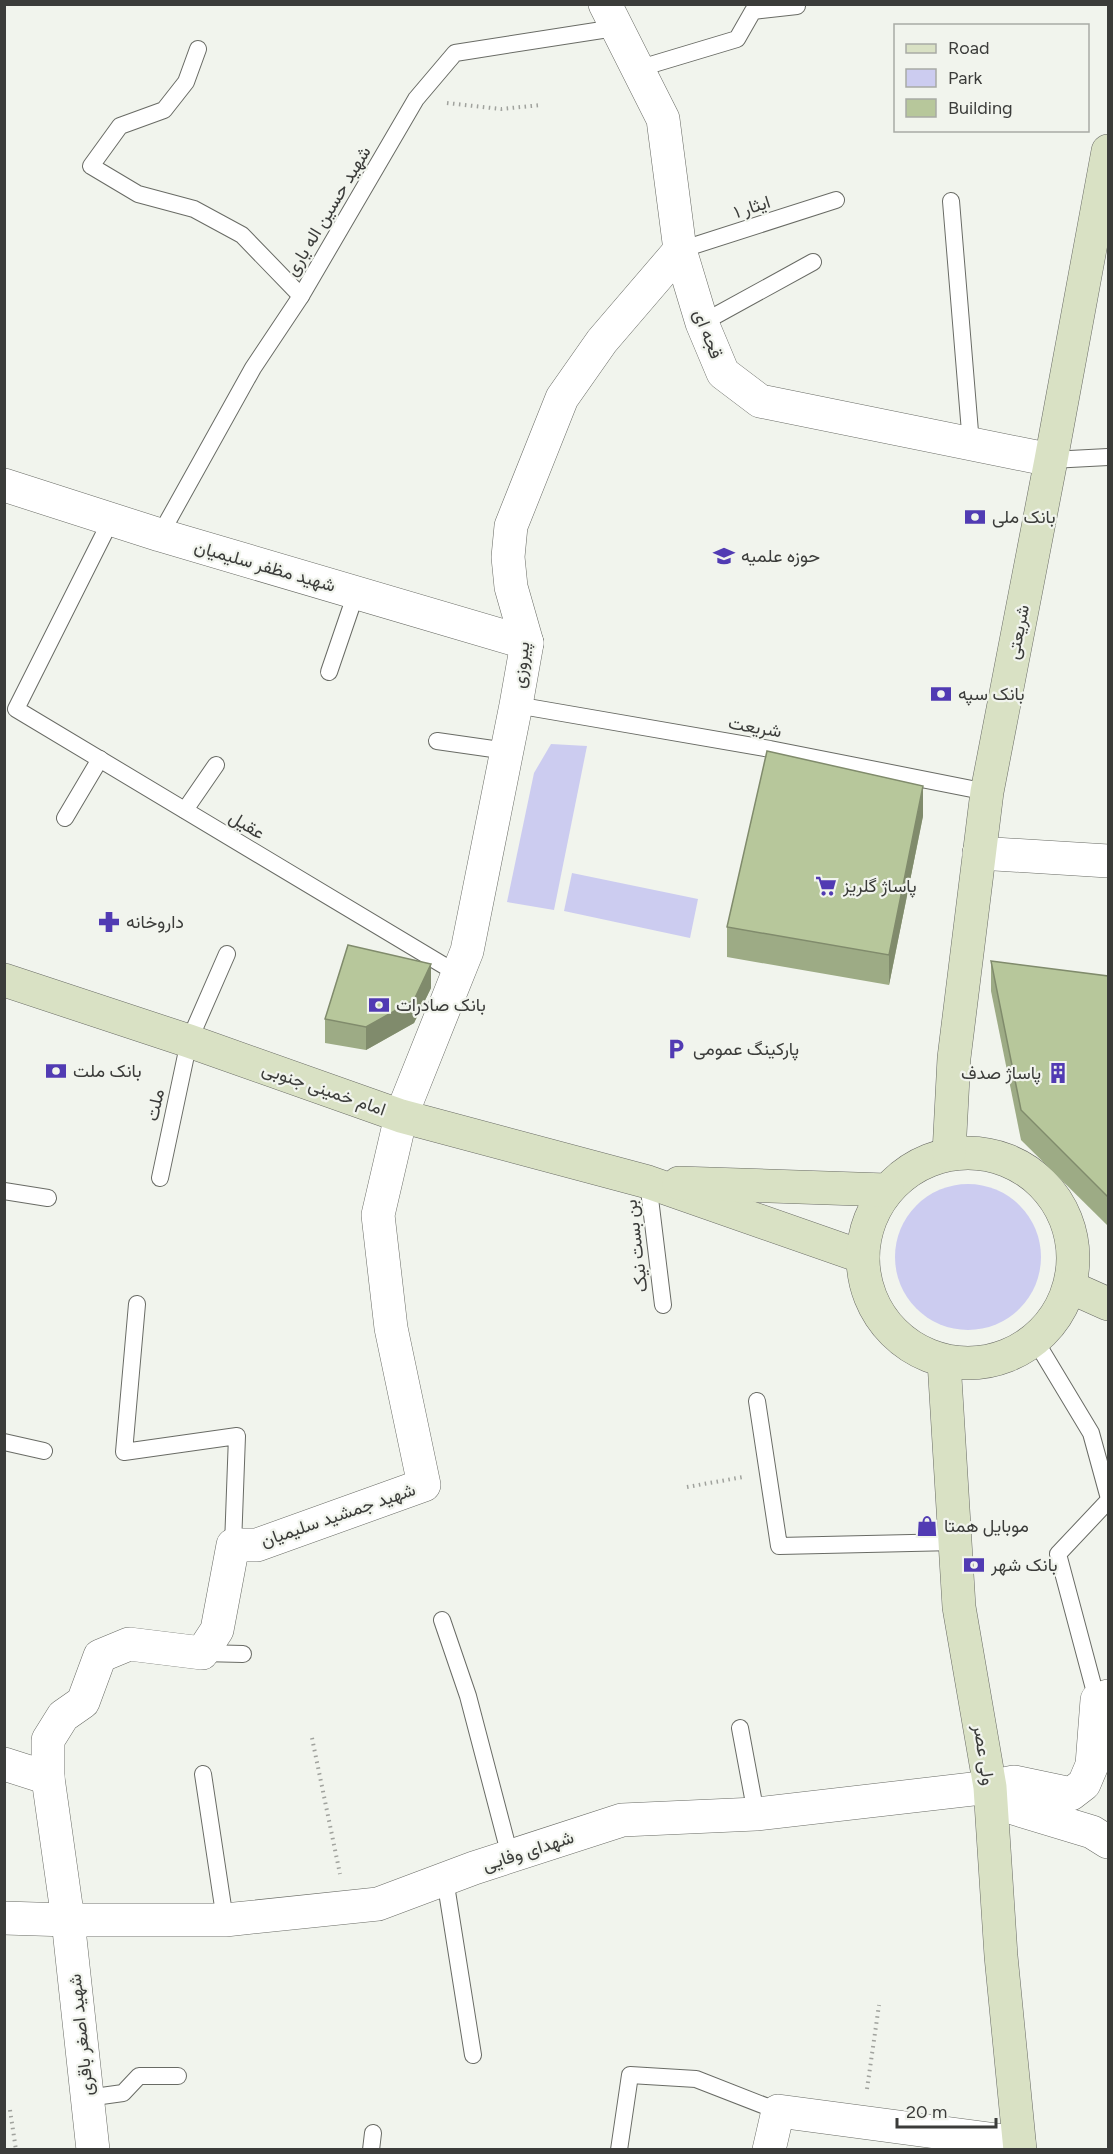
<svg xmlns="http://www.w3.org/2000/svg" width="1113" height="2154" font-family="Figtree,Vazirmatn,sans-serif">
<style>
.green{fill:#ccccf0}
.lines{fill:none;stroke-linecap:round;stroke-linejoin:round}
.lane-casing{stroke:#696b65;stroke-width:18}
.street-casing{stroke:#696b65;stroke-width:34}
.secondary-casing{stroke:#696b65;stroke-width:34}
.path{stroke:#a0a29d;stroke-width:4;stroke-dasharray:1.5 4.5;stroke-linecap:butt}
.lane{stroke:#fff;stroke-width:16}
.street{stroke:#fff;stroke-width:33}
.secondary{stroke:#d9e1c4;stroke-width:33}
.wall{fill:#9dab85}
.shaded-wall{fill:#808b6c}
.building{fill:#b7c79b;stroke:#808b6c;stroke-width:1.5}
.labels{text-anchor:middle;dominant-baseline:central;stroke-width:4.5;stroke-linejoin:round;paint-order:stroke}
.street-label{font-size:18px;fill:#3b3c3a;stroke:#f1f4ed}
.poi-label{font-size:18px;fill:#3b3c3a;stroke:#f1f4ed;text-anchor:start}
</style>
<rect width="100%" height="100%" fill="#f1f4ed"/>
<g class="green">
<polygon points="551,744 587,746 554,910 507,902 534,773"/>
<polygon points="572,873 698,899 690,938 564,911"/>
<circle cx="968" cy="1257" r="73"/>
</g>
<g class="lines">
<defs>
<g id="lane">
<polyline points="198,49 186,82 164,110 120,126 91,166 138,194 194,209 242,235 301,296"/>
<polyline points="637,69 737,39 753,11 797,6"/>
<polyline points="951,201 971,444"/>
<polyline points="680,250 836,200"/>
<polyline points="702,323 813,262"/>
<polyline points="1051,460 1108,457"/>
<polyline points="111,520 16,709 458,974"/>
<polyline points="160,535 253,368 301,296 416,99 455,53 615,28"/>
<polyline points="329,672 356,593"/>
<polyline points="516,705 770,749 987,792"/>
<polyline points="437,741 507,751"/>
<polyline points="185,810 216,765"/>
<polyline points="65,818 100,759"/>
<polyline points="160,1178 189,1041 227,954"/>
<polyline points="648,1182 663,1305"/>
<polyline points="4,1191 48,1198"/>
<polyline points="137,1304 124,1452 237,1436 233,1545"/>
<polyline points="1035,1340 1091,1433 1108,1495"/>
<polyline points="757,1401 779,1546 955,1542"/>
<polyline points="4,1442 44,1451"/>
<polyline points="442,1620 468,1696 510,1856"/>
<polyline points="202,1653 243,1654"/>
<polyline points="1097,1700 1058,1554 1108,1501"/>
<polyline points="740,1728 756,1814"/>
<polyline points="203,1774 225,1920"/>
<polyline points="445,1879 473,2055"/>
<polyline points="87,2098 123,2093 139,2076 178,2076"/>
<polyline points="371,2150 373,2133"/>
<polyline points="619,2150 630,2075 696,2079 778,2111"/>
</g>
<g id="street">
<polyline points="605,4 663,119 680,250 702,323 723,373 760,401 1051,460"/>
<polyline points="4,485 160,535 527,643"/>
<polyline points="979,853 1108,861"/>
<polyline points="4,1764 48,1778"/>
<polyline points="990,1787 1013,1808 1092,1832 1108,1842"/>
<polyline points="4,1918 68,1920 225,1920 378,1904 474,1868 622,1820 756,1814 990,1787 1014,1782 1071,1794 1084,1784 1092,1765 1097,1700 1108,1696"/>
<polyline points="93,2150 68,1920 48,1778 48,1740 63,1716 83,1702 100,1656 129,1644 202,1653 217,1630 233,1545 257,1545 424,1485 391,1328 378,1215 401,1116 467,951 516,705 527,643 511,587 508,557 511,526 562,398 602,341 680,250"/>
<polyline points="769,2150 778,2111 1019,2143"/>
</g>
<g id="secondary">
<polyline points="4,980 189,1041 401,1116 648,1182 863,1257"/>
<circle cx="968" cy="1258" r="105"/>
<polyline points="949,1153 954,1058 987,792 1051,460 1108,151"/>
<polyline points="679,1183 887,1190"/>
<polyline points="1070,1287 1108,1304"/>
<polyline points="944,1361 959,1607 990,1787 1001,1956 1020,2150"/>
</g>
</defs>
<use href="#lane" class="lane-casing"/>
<use href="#street" class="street-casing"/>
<use href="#secondary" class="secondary-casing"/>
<g class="path">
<polyline points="447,103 501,109 541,105"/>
<polyline points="687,1487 743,1477"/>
<polyline points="312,1738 340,1874"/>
<polyline points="867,2089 879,2005"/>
<polyline points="10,2110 16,2150"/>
</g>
<use href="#lane" class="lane"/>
<use href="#street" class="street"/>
<use href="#secondary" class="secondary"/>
</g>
<g class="wall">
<polygon points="923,816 889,985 727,957 727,927"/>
<polygon points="991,961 1108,976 1108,1226 1021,1140 991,991"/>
<polygon points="431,988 414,1023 366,1050 325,1043 325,1019"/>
</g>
<g class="shaded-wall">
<polygon points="923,786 923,816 889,985 889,955"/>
<polygon points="431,964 431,988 414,1023 366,1050 366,1027"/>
</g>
<g class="building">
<polygon points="767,751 923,786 889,955 727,927"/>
<polygon points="348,945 431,964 414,1000 366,1027 325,1019"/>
<polygon points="991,961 1108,976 1108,1197 1021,1110"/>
</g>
<defs>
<symbol id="bank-bare" viewBox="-9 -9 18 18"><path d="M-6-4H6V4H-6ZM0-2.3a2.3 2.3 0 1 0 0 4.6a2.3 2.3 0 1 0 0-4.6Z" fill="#513bb3" stroke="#f1f4ed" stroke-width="2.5" paint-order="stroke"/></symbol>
<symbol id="university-bare" viewBox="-9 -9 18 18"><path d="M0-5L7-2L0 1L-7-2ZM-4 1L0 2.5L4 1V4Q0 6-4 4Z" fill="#513bb3" stroke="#f1f4ed" stroke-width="2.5" paint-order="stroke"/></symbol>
<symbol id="supermarket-bare" viewBox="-9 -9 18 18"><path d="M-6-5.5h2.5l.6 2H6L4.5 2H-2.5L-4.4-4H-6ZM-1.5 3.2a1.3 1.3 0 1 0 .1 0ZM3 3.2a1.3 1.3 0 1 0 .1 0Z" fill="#513bb3" stroke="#f1f4ed" stroke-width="2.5" paint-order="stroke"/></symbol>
<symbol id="pharmacy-bare" viewBox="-9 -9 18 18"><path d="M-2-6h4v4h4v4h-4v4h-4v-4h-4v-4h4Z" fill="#513bb3" stroke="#f1f4ed" stroke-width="2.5" paint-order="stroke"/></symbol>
<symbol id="parking-bare" viewBox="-9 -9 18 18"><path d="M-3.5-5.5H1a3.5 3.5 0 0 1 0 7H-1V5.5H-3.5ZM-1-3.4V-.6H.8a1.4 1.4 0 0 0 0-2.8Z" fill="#513bb3" stroke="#f1f4ed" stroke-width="2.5" paint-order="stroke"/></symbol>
<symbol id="building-bare" viewBox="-9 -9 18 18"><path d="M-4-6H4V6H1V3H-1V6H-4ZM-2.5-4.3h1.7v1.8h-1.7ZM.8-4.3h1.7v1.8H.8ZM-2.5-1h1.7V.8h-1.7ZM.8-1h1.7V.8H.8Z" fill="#513bb3" stroke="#f1f4ed" stroke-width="2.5" paint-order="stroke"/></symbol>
<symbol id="shop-bare" viewBox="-9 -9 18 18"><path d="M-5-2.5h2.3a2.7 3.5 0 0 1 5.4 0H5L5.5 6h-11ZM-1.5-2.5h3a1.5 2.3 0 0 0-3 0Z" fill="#513bb3" stroke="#f1f4ed" stroke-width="2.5" paint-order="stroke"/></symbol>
</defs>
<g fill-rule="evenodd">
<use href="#bank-bare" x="960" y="502" width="30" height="30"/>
<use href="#university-bare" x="709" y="541" width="30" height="30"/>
<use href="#bank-bare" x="926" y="679" width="30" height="30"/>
<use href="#supermarket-bare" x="811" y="871" width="30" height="30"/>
<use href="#pharmacy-bare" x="94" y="907" width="30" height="30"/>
<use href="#bank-bare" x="364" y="990" width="30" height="30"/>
<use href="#parking-bare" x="661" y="1034" width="30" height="30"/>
<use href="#bank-bare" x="41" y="1056" width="30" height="30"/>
<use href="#building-bare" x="1043" y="1058" width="30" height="30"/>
<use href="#shop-bare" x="912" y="1511" width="30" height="30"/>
<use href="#bank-bare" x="959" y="1550" width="30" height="30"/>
</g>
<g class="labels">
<g class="street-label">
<text transform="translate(752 207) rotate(-18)">ایثار ۱</text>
<text transform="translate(328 211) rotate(-59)">شهید حسین اله یاری</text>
<text transform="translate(708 334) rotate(69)">قجه ای</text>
<text transform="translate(265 566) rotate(16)">شهید مظفر سلیمیان</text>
<text transform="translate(1018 632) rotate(-79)">شریعتی</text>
<text transform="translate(521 665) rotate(-84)">پیروزی</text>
<text transform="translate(755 727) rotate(10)">شریعت</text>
<text transform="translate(247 825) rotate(31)">عقیل</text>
<text transform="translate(324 1089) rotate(19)">امام خمینی جنوبی</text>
<text transform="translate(155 1105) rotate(-78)">ملت</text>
<text transform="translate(636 1246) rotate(-97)">بن بست نیک</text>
<text transform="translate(338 1515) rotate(-19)">شهید جمشید سلیمیان</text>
<text transform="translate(984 1755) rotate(81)">ولی عصر</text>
<text transform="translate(528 1851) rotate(-18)">شهدای وفایی</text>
<text transform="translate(81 2035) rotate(-96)">شهید اصغر باقری</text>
</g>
<g class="poi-label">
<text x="992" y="517">بانک ملی</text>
<text x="741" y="556">حوزه علمیه</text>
<text x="958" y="694">بانک سپه</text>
<text x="843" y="886">پاساژ گلریز</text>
<text x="126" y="922">داروخانه</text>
<text x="396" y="1005">بانک صادرات</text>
<text x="693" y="1049">پارکینگ عمومی</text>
<text x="73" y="1071">بانک ملت</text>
<text x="1041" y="1073" text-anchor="end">پاساژ صدف</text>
<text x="944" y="1526">موبایل همتا</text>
<text x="991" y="1565">بانک شهر</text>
</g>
</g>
<rect width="1113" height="2154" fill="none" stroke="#3b3c3a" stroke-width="12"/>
<rect x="894" y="24" width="195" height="108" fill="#f1f4ed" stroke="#a8aaa5" stroke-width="1.5"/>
<rect x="906" y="44" width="30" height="9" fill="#d9e1c4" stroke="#a8aaa5" stroke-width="1.5"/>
<text x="948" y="54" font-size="18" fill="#3b3c3a">Road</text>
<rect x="906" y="69" width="30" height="18" fill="#ccccf0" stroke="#a8aaa5" stroke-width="1.5"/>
<text x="948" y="84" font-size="18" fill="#3b3c3a">Park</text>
<rect x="906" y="99" width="30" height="18" fill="#b7c79b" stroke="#a8aaa5" stroke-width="1.5"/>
<text x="948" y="114" font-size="18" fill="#3b3c3a">Building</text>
<path d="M897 2118v9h99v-9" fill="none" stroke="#3b3c3a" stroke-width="3"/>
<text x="906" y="2118" font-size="18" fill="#3b3c3a" stroke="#f1f4ed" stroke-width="4.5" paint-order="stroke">20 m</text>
</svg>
